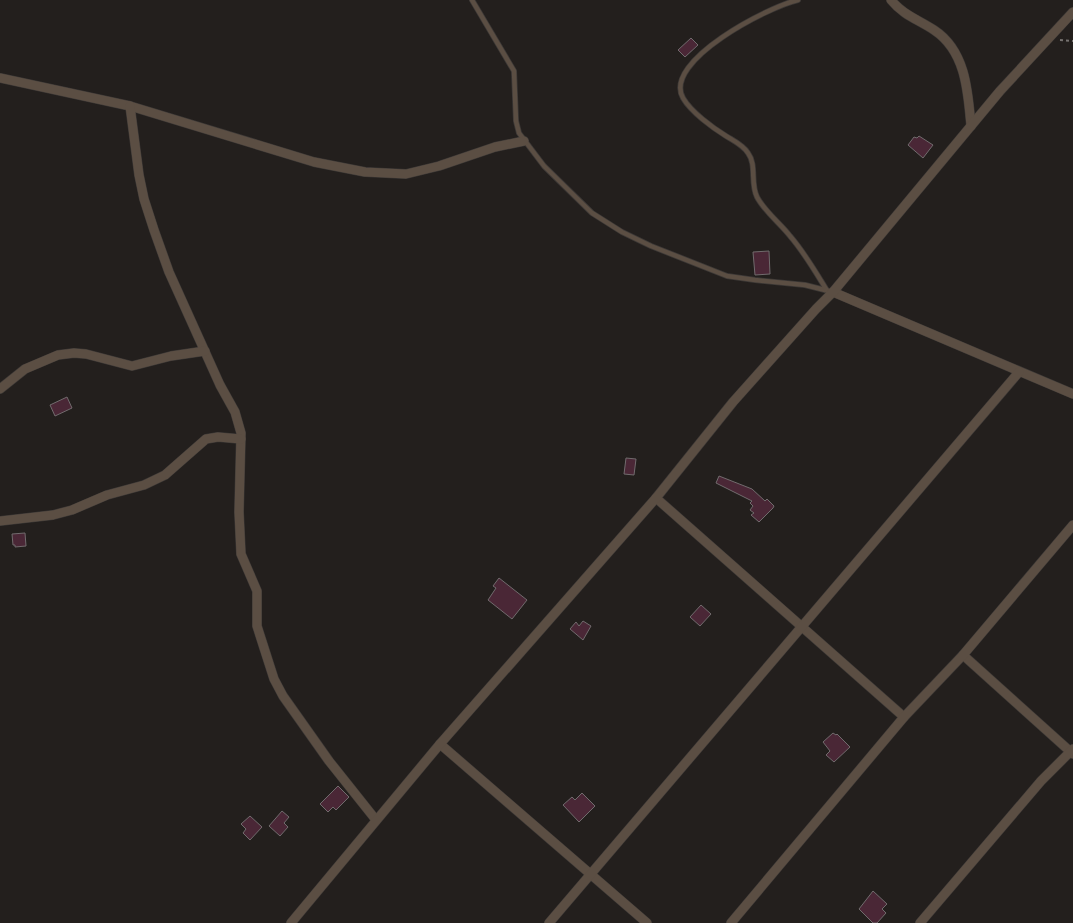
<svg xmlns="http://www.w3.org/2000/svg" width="1073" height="923" font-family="Signika,sans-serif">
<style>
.building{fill:#4a2736;stroke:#716b6d}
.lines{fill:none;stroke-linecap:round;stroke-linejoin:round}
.service-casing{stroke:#3d3937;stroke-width:6}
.minor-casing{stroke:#3d3937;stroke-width:10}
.path{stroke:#767270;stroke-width:2;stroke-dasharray:3 3;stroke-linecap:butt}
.service{stroke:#5b4e43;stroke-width:4.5}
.minor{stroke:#5b4e43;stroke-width:9}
</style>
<rect width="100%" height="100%" fill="#231f1d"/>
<g class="building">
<polygon points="691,38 698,45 685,57 678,50"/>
<polygon points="919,136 933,145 923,158 908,145 914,137 917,138"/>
<polygon points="769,251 770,274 755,275 753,252"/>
<polygon points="67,397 72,408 55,416 50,405"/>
<polygon points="626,458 636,459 634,475 624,474"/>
<polygon points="719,476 752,489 765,501 767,499 774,506 773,508 759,522 751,515 754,513 750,510 753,506 750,503 752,501 716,483"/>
<polygon points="25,533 26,546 15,547 15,545 13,545 12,534"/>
<polygon points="499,578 527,600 512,619 488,600 496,588 493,586"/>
<polygon points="701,605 711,614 700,626 690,617"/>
<polygon points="583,621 591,626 583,640 570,629 576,622 579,626"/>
<polygon points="833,733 836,735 837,734 850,747 834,762 826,755 830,751 823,742"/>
<polygon points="338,786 349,797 336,810 333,807 328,812 320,804"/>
<polygon points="582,793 595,806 579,822 563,805 572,797 575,800"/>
<polygon points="282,811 289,817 284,823 288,827 280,836 269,826"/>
<polygon points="250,816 262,827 250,840 243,833 246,829 241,824"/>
<polygon points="873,891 887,904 882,909 886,913 877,923 873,923 859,909"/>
</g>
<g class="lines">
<defs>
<g id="service">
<polyline points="472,0 514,71 516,121 519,133 544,166 592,213 622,232 651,246 727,276 755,280 805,285 833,292"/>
<path d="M798,0c-28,6 -136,61 -115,98 8,14 30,30 43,38 8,5 17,9 22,17 9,12 2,30 9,44 8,15 23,26 33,39 14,16 25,35 36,53"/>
</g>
<g id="minor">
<path d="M891,0c12,15 28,20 43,30 32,21 34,62 37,96"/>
<polyline points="0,78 130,106 314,162 365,172 406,174 439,166 495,147 524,141"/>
<polyline points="130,106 139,175 144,199 154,230 169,272 220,385 235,412 241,433 239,512 241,554 257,591 257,626 274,679 283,696 329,761 376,820"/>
<polyline points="833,292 1073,394"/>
<polyline points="0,389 25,369 58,355 74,353 86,354 132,366 171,356 205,351"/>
<polyline points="656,498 904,717"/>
<polyline points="0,521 53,515 72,510 107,495 144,485 165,475 206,439 218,437 241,439"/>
<polyline points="963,655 1073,754"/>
<polyline points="440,744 647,923"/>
<polyline points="291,923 440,744 656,498 733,402 816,309 833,292 1000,91 1073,12"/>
<polyline points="549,923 1019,372"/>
<polyline points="731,923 904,717 963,655 1073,525"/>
<polyline points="920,923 1041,781 1073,749"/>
</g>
</defs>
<use href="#service" class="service-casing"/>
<use href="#minor" class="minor-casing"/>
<polyline class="path" points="1060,40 1073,41"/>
<use href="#service" class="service"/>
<use href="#minor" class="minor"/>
</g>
</svg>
